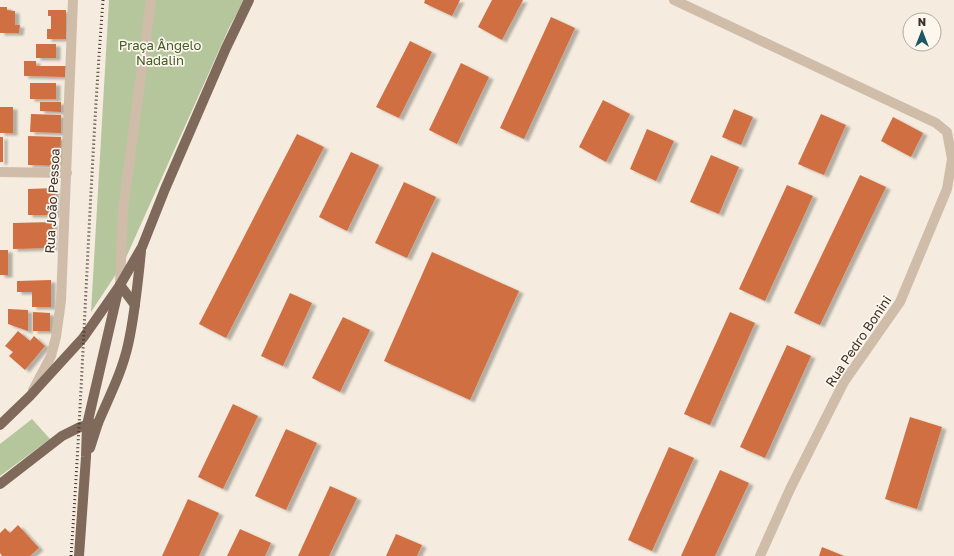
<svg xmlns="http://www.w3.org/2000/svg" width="954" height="556" font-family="'Golos Text',sans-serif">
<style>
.green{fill:#b5c69d}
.building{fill:#d06f43;filter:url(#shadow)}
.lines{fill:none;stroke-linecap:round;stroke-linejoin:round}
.minor{stroke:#cfbdaa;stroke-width:10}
.major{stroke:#7f695a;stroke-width:10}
.rail{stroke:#3c312a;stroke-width:3;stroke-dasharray:1 3;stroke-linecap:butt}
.labels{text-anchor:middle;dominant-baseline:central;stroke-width:3.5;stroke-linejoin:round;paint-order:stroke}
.park-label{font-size:13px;fill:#475c2b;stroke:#fcf6ed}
.street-label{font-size:13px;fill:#3c312a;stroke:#fcf6ed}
</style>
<defs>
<filter id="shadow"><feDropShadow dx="4.5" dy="2.5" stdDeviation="1" flood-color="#0004"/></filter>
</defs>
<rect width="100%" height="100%" fill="#f5ecdf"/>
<g class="green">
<polygon points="109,0 244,0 229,28 124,262 91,312"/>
<polygon points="32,419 50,439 0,476 0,444"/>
</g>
<g class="building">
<polygon points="425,0 460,0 452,16 424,3"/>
<polygon points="492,0 523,0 502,40 478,27"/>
<polygon points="0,7 7,7 7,10 15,11 15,25 20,25 19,33 0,33"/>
<polygon points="48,10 66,10 66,39 47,39 47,29 51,29 51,16 48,16"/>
<polygon points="551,17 575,28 524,139 500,128"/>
<polygon points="410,41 432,52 399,118 376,107"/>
<rect x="36" y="44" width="20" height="14"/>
<polygon points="24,61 36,61 36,66 66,66 66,77 24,76"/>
<polygon points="461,63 489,77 457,144 429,130"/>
<rect x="30" y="83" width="26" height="16"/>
<polygon points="603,100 630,114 606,162 579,147"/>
<polygon points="40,102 61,102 61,112 40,111"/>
<rect x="0" y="107" width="13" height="26"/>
<polygon points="734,109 753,117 741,145 722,137"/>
<polygon points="31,114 61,115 61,133 30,132"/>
<polygon points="821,114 846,125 824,175 798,164"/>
<polygon points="893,117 923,133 911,157 881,141"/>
<polygon points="647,129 674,141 656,181 630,169"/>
<polygon points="297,134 324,147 226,338 199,324"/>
<polygon points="28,136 61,137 60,166 28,165"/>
<rect x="0" y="137" width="3" height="25"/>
<polygon points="351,152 379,165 347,231 319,217"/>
<polygon points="711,155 739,167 719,214 690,202"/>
<polygon points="860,175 886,187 820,325 794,313"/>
<polygon points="404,182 436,197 407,258 375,243"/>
<polygon points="787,185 813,196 765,301 739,289"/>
<polygon points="55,188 55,215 28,215 28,189"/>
<polygon points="53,222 53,248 13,249 13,223"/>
<rect x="0" y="250" width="8" height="25"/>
<polygon points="432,252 519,291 470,400 384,361"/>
<polygon points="51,280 51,307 32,307 32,292 17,292 17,281"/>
<polygon points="290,293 312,303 283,366 261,356"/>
<polygon points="8,309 28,310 28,331 8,324"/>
<polygon points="33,312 50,313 50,331 33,331"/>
<polygon points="730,312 755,323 710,425 684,414"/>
<polygon points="343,317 370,330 340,392 312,378"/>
<polygon points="18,331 30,341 34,336 45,346 25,370 9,356 13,352 5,346"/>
<polygon points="787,345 811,356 765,458 740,447"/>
<polygon points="233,404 258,416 223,489 198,477"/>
<polygon points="910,417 942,427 917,509 885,499"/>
<polygon points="286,429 317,443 286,510 255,496"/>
<polygon points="669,447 694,458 652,551 628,540"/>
<polygon points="720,470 749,483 715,556 681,556"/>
<polygon points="330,486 357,498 329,556 298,556"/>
<polygon points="188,499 219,513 199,556 162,556"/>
<polygon points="18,525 39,548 30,556 2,556 0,553 0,533 5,528 10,533"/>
<polygon points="240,529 271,543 265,556 227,556"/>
<polygon points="396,534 422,545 417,556 386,556"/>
<polygon points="822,547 844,556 819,556"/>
</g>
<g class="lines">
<g class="minor">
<polyline points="674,0 936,123 947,132 952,159 947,189 900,302 844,382 791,487 760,556"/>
<polyline points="0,172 67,173"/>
<polyline points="120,285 123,210 151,0"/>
<polyline points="33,390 51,356 56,337 61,301 73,0"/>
</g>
<g class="major">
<polyline points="120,285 135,305"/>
<polyline points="0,425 30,396 83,338 120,285 142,247 165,189 226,48 249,0"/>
<polyline points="90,448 98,423"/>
<path d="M0,484l62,-48 18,-9 18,-4c11,-26 24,-51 30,-78 7,-31 10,-63 13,-94"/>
<polyline points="79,556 86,457 87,425 118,291"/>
</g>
<path class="rail" d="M71,556c13,-185 18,-371 32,-556"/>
</g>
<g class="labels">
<g class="park-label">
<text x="160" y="45">Praça Ângelo<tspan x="160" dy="15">Nadalin</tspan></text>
</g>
<g class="street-label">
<text transform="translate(52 201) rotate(-87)">Rua João Pessoa</text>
<text transform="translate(858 341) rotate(-56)">Rua Pedro Bonini</text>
</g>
</g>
<g transform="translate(922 32)"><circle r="19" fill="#fcf6ed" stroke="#afa79f"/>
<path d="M0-3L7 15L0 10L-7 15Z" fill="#1b5862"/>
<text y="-6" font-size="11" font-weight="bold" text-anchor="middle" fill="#3c312a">N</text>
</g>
</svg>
